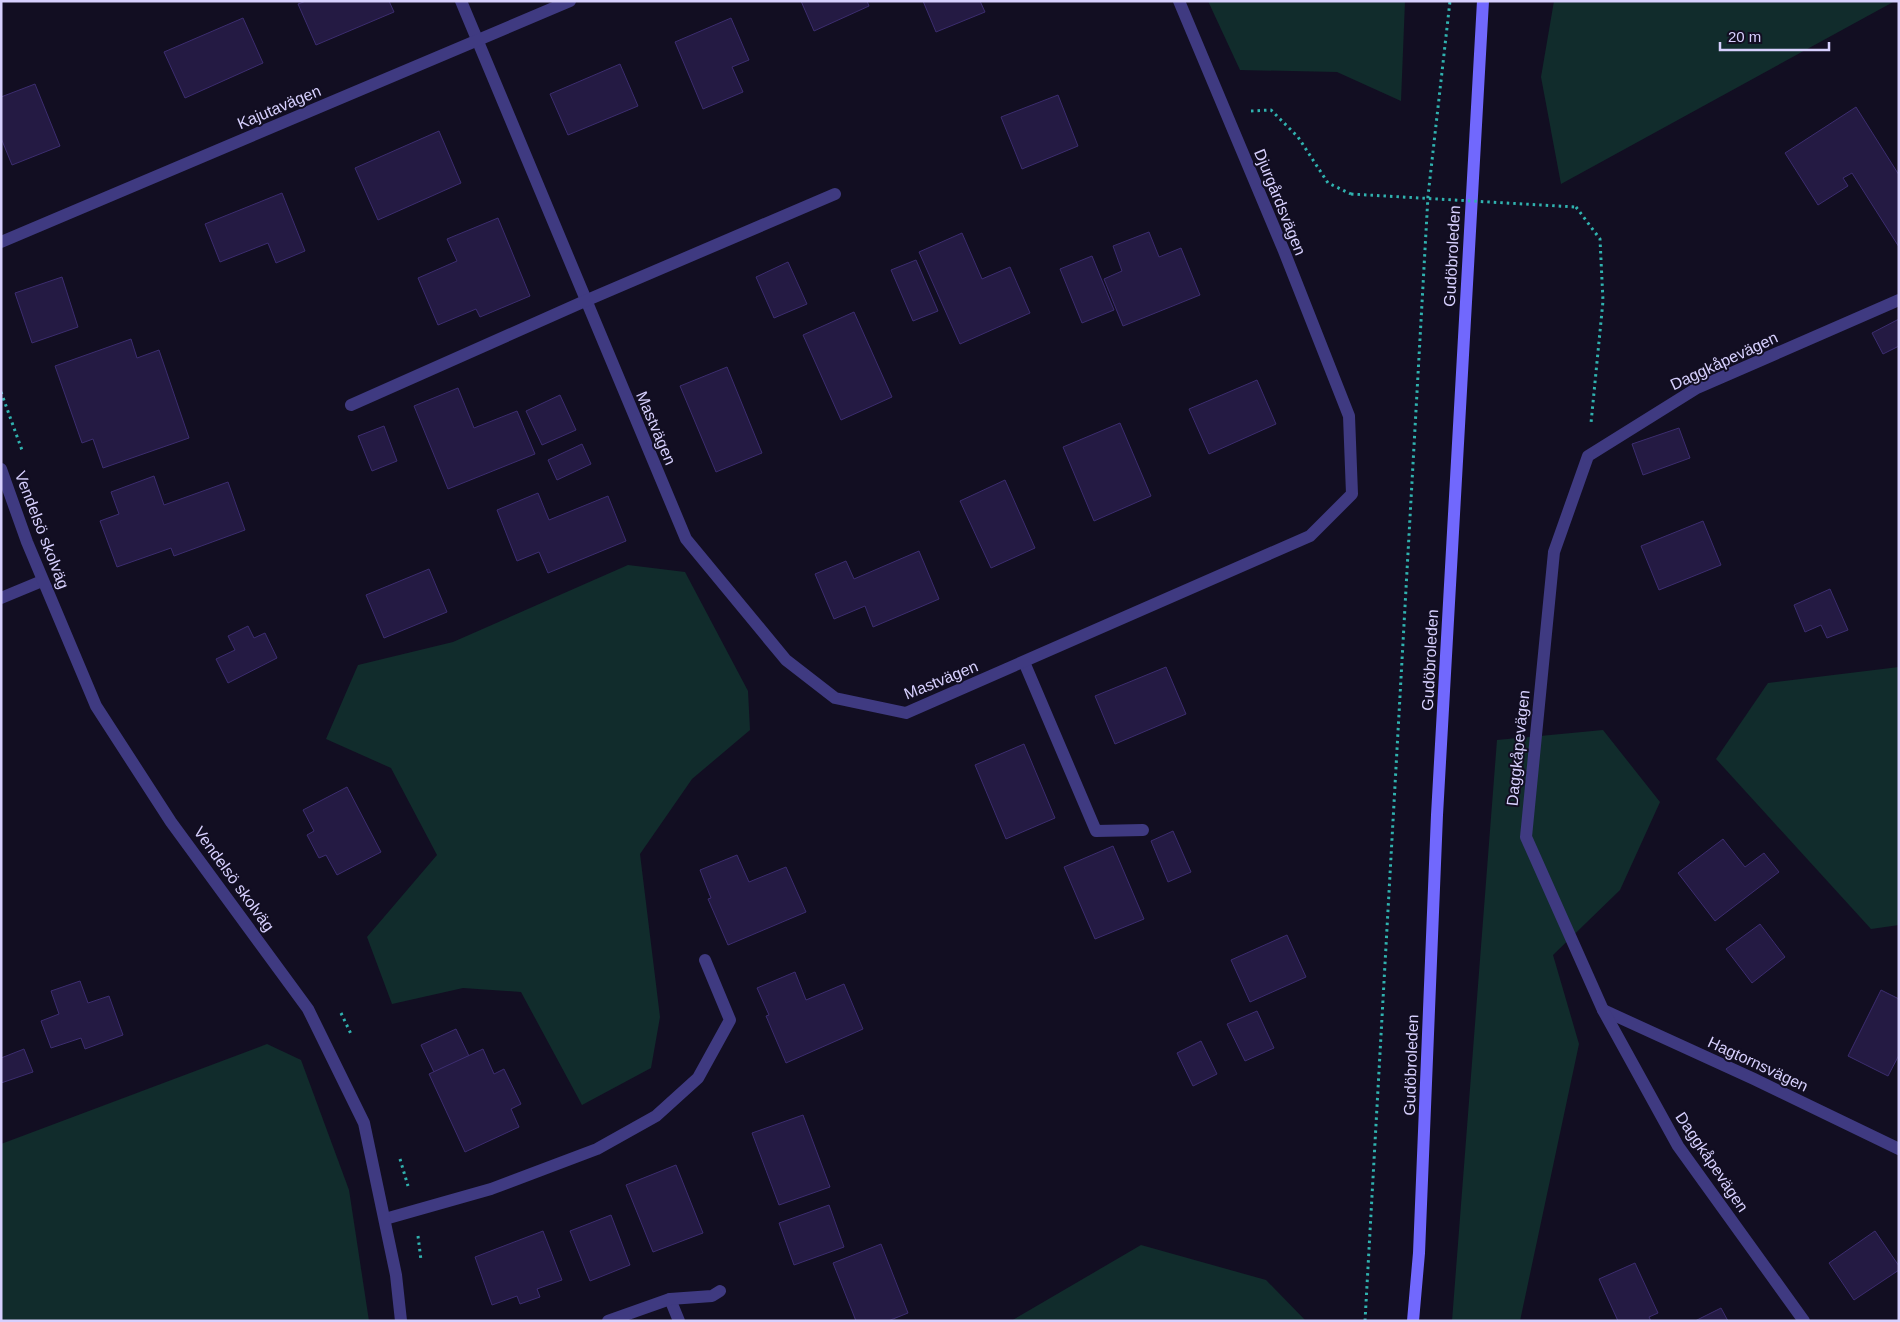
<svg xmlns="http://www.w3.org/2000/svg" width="1900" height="1322" font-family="Helvetica,sans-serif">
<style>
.green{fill:#112c2c}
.building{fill:#241a43;stroke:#3c2d6f}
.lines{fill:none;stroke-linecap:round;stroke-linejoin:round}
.path{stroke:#30b2af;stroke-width:3;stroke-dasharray:2.5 4;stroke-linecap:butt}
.service{stroke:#3f3a81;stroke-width:12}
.minor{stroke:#3f3a81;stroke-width:12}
.tertiary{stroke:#3f3a81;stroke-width:12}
.secondary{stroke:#7168fd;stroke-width:12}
.path-bridge{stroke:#30b2af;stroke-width:3;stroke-dasharray:2.5 4;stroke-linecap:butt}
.labels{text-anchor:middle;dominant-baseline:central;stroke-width:4;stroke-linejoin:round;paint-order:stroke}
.street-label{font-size:16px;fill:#d7d0fe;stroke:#120e22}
</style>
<rect width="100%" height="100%" fill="#120e22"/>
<g class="green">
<polygon points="1208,1 1405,1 1401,101 1337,72 1240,70"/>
<polygon points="1554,1 1895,1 1561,184 1541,77"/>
<polygon points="628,565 685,572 748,691 750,730 692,779 640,854 660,1017 651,1068 582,1105 521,992 463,988 392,1004 367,937 437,855 391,768 326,739 358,665 453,642"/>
<polygon points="1899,667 1899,925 1871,929 1716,759 1768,683"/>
<polygon points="1603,730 1660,802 1620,890 1553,955 1579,1044 1520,1321 1452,1321 1497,740"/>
<polygon points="267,1044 301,1060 349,1190 369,1321 1,1321 1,1144"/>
<polygon points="1141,1245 1266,1280 1306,1321 1011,1321"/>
</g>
<g class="building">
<polygon points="306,1 389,1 394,12 316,45 298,4"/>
<polygon points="801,1 867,1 869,6 814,31"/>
<polygon points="923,1 980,1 985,12 936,32"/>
<polygon points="243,18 263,63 185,98 164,52"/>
<polygon points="731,18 749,60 732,67 743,92 703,109 675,42"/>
<polygon points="620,64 638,106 568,135 550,94"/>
<polygon points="35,84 60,146 12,165 1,138 1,97"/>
<polygon points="1058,95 1078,146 1022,169 1001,117"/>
<polygon points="1856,107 1899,175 1899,247 1852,173 1843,178 1848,186 1818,205 1785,153"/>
<polygon points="439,131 461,183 378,220 355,168"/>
<polygon points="282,193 305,251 276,263 268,243 220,262 205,224"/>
<polygon points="498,218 530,296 480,317 476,309 438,325 418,278 457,261 447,239"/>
<polygon points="1149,232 1159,257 1181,248 1200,295 1123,326 1104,279 1122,271 1113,246"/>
<polygon points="962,233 982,279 1010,267 1030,313 960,344 919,252"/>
<polygon points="1092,256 1114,310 1082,323 1060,269"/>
<polygon points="916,260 938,311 913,321 891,270"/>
<polygon points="788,262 807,304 774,318 756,277"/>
<polygon points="62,277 78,327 32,343 15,293"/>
<polygon points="854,312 892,397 841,420 803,335"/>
<polygon points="1899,319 1899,346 1883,354 1872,333"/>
<polygon points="131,339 137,358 159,350 189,438 103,468 93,439 82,443 55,366"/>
<polygon points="727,367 762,453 716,472 680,386"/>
<polygon points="1257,380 1276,424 1209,454 1189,409"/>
<polygon points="458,388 474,428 517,411 535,454 448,489 414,406"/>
<polygon points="560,395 576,430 542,445 526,411"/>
<polygon points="1120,423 1151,496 1094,521 1063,447"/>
<polygon points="384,426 397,461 372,471 358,436"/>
<polygon points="1679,428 1690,458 1643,475 1632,444"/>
<polygon points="582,444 591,464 557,480 548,460"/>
<polygon points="154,476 164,505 228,482 245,530 174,556 171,548 117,567 100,521 119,514 111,492"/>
<polygon points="1005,480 1035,548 991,568 960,501"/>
<polygon points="538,493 549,520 608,496 626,541 548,573 539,552 517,561 497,510"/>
<polygon points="1703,521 1721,565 1659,590 1641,546"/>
<polygon points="919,551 939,599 873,627 865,606 834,619 815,574 846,561 854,579"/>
<polygon points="429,569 447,612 384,638 366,595"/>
<polygon points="1830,589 1848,630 1827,638 1821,625 1805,632 1794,605"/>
<polygon points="248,626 254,638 265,633 277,658 228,683 216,659 235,650 228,636"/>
<polygon points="1166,667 1186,714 1115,744 1095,696"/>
<polygon points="1024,744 1055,818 1006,839 975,765"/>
<polygon points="347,787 381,852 337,875 326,855 319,858 307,835 314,831 303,810"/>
<polygon points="1173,831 1191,872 1168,882 1151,841"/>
<polygon points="1723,839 1745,867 1764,853 1779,872 1715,921 1678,873"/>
<polygon points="1113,846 1144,919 1095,939 1064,867"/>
<polygon points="737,855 749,882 786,867 806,912 728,945 708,899 711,898 700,870"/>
<polygon points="1760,924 1785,957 1752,983 1726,949"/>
<polygon points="1287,935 1306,977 1250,1002 1231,960"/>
<polygon points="795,972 806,1000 844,984 863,1029 786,1063 766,1016 769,1015 757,988"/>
<polygon points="80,981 88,1003 109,996 123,1035 85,1049 81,1038 51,1048 41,1021 59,1014 51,991"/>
<polygon points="1881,990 1899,999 1899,1055 1888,1076 1848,1056"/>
<polygon points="1257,1011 1274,1048 1245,1061 1227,1024"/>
<polygon points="456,1029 469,1056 434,1072 421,1045"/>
<polygon points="1201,1041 1217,1074 1193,1086 1177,1053"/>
<polygon points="24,1049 33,1072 1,1083 1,1058"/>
<polygon points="483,1049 494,1074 504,1069 521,1104 511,1109 519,1127 465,1152 429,1074"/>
<polygon points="803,1115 830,1187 779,1205 752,1133"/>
<polygon points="676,1165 703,1233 653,1252 626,1185"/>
<polygon points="829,1205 844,1247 794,1265 779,1223"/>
<polygon points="611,1215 630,1265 590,1281 570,1231"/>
<polygon points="543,1231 562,1280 537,1289 540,1297 520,1304 517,1296 492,1305 475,1257"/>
<polygon points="1875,1231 1899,1266 1899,1270 1854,1300 1829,1263"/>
<polygon points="881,1244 908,1313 888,1321 856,1321 833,1263"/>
<polygon points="1635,1263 1658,1313 1649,1317 1651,1321 1618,1321 1599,1279"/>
<polygon points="1721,1308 1728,1321 1695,1321"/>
</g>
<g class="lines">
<g class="path">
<polyline points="1251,111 1271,110 1298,137 1328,183 1351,194"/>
<polyline points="1576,207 1600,239 1603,301 1591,423"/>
<polyline points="1,392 23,453"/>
<polyline points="341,1013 351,1034"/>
<polyline points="400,1159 408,1186"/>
<polyline points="418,1236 421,1260"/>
<polyline points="1365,1321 1428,196 1450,1"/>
</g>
<g class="service">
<polyline points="1024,662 1096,831 1143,830"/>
<polyline points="385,1219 491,1189 597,1149 656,1116 698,1078 730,1020 705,960"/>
<polyline points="670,1299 679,1321"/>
<polyline points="608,1321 670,1299 712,1296 720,1291"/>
</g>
<g class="minor">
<polyline points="461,1 686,539 786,660 835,698 906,713 1310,536 1352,494 1349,416 1284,251 1179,1"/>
<polyline points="1,242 570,1"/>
<polyline points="351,405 585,301 835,194"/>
<polyline points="1,598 42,581"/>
<polyline points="1603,1010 1754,1079 1899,1149"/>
<polyline points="1804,1321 1678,1146 1603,1010 1526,837 1554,552 1588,456 1697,388 1899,300"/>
</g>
<polyline class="tertiary" points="1,469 27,542 96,706 171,822 308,1009 364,1123 396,1275 401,1321"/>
<polyline class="secondary" points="1413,1321 1419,1253 1437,815 1483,1"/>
<polyline class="path-bridge" points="1351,194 1576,207"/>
</g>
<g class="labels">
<g class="street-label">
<text transform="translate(279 107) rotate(-23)">Kajutavägen</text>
<text transform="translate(1280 202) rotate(68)">Djurgårdsvägen</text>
<text transform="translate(1452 256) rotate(-87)">Gudöbroleden</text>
<text transform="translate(1724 361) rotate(-25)">Daggkåpevägen</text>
<text transform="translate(656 428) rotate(67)">Mastvägen</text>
<text transform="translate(42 530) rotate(69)">Vendelsö skolväg</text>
<text transform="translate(1430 660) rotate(-87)">Gudöbroleden</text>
<text transform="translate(941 680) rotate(-22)">Mastvägen</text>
<text transform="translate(1518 748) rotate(-84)">Daggkåpevägen</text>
<text transform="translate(234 879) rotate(54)">Vendelsö skolväg</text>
<text transform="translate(1758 1064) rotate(25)">Hagtornsvägen</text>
<text transform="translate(1411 1065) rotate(-88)">Gudöbroleden</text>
<text transform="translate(1712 1162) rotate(56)">Daggkåpevägen</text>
</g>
</g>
<rect width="1900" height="1322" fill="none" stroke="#d7d0fe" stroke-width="5"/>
<path d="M1720 42v8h109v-8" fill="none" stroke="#d7d0fe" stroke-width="2.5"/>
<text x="1728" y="42" font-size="15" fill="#d7d0fe" stroke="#120e22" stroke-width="4" paint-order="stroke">20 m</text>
</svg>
